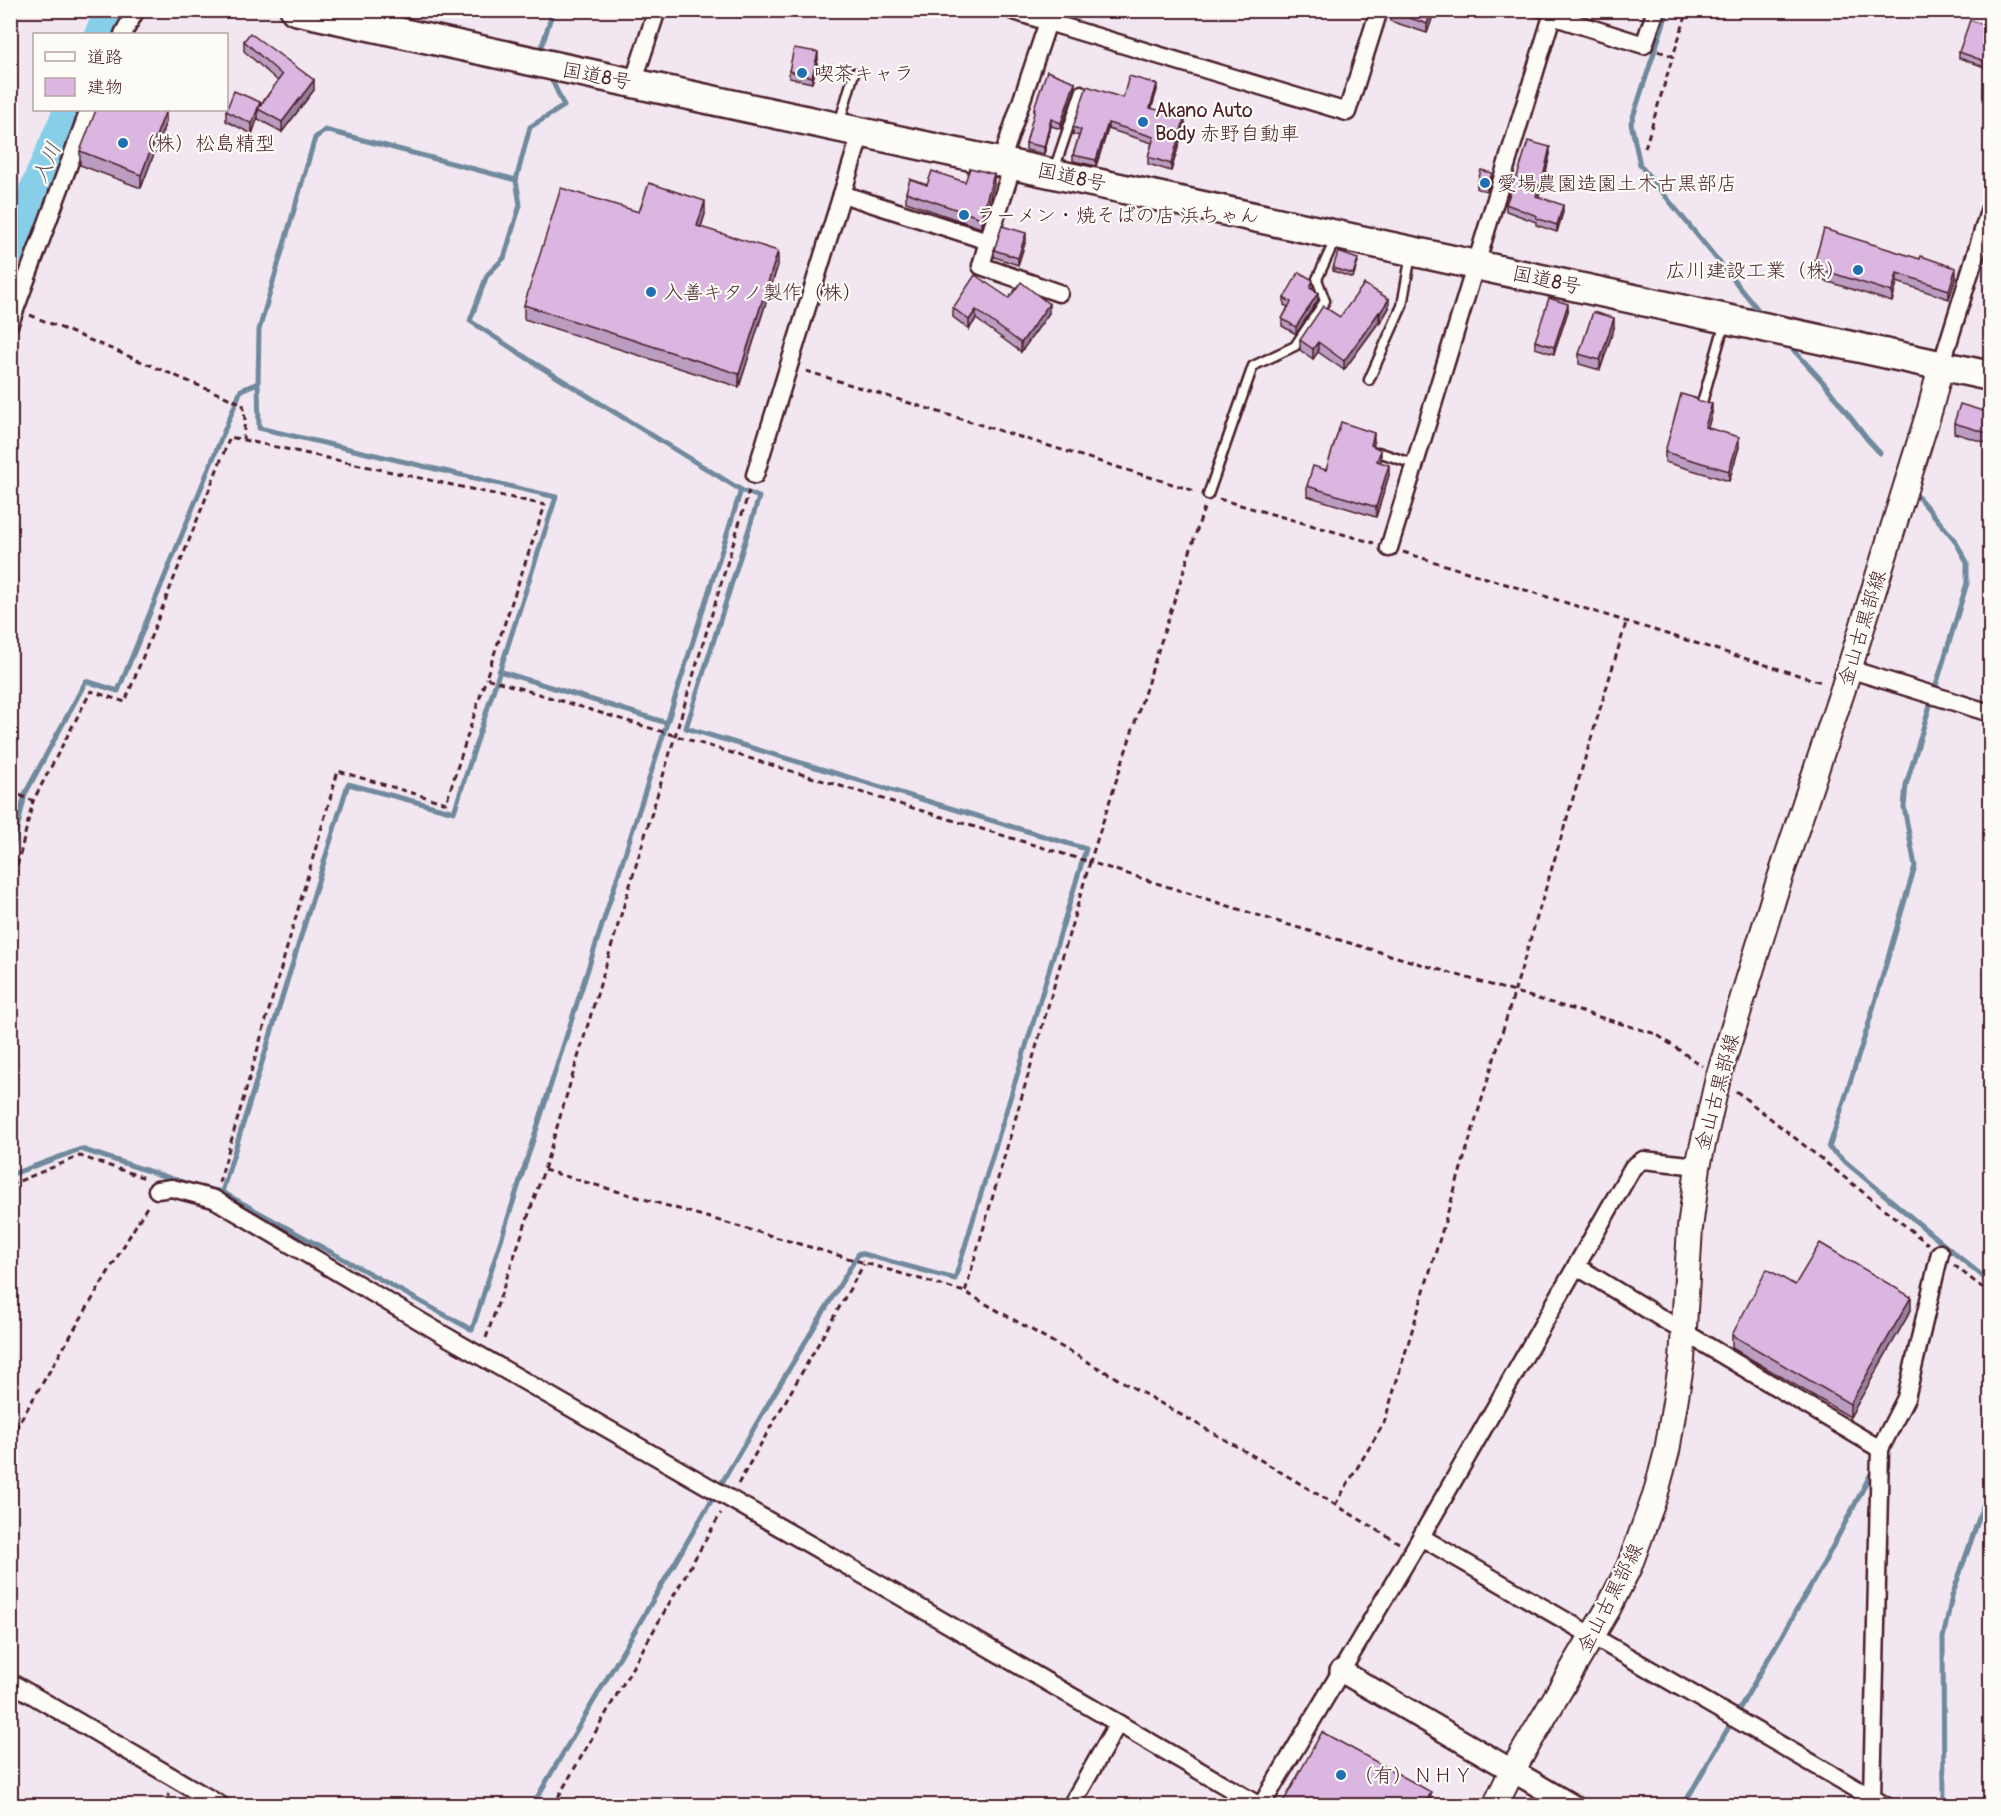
<svg xmlns="http://www.w3.org/2000/svg" width="2001" height="1816" font-family="Pangolin,'Klee One',sans-serif">
<style>
.lines{fill:none;stroke-linecap:round;stroke-linejoin:round}
.stream{stroke:#6f899d;stroke-width:5}
.river{stroke:#87cfe9;stroke-width:33}
.service-casing{stroke:#4a1f2b;stroke-width:13}
.minor-casing{stroke:#4a1f2b;stroke-width:21}
.tertiary-casing{stroke:#4a1f2b;stroke-width:26}
.secondary-casing{stroke:#4a1f2b;stroke-width:28}
.trunk-casing{stroke:#4a1f2b;stroke-width:33}
.path{stroke:#4a1f2b;stroke-width:3;stroke-dasharray:6 4.5;stroke-linecap:butt}
.service{stroke:#fdfcf7;stroke-width:8}
.minor{stroke:#fdfcf7;stroke-width:16}
.tertiary{stroke:#fdfcf7;stroke-width:21}
.secondary{stroke:#fdfcf7;stroke-width:24}
.trunk{stroke:#fdfcf7;stroke-width:28}
.wall{fill:#bb9dc1;stroke:#4a1f2b;stroke-width:1.5}
.shaded-wall{fill:#997f9d;stroke:#4a1f2b;stroke-width:1.5}
.building{fill:#dab6e0;stroke:#4a1f2b;stroke-width:1.5}
.poi-dot{fill:#1f6fb2;stroke:#fdfcf7;stroke-width:2}
.labels{text-anchor:middle;dominant-baseline:central;stroke-width:4.5;stroke-linejoin:round;paint-order:stroke}
.poi-label{font-size:20px;fill:#4a1f2b;stroke:#fdfcf7;text-anchor:start}
.street-label{font-size:20px;fill:#4a1f2b;stroke:#fdfcf7}
.water-label{font-size:21px;font-style:italic;fill:#5c5464;stroke:#fdfcf7}
</style>
<rect width="100%" height="100%" fill="#f2e7f0"/>
<filter id="ink" filterUnits="userSpaceOnUse"><feTurbulence type="fractalNoise" baseFrequency=".0167" numOctaves="2"/><feDisplacementMap in="SourceGraphic" scale="12" xChannelSelector="R" yChannelSelector="G"/><feConvolveMatrix kernelMatrix="1 2 1 2 8 2 1 2 1" color-interpolation-filters="sRGB"/></filter>
<g filter="url(#ink)">
<g class="lines">
<g class="stream">
<polyline points="1668,10 1631,123 1640,165 1764,317"/>
<polyline points="540,53 553,10"/>
<polyline points="1788,344 1824,383 1867,439 1880,453"/>
<polyline points="1919,498 1954,539 1967,562 1967,583 1906,785 1904,807 1915,866 1867,1029 1829,1148 1949,1249 1990,1282"/>
<polyline points="499,671 667,723 741,490"/>
<polyline points="10,861 25,794 86,681 118,691 241,390 258,383 259,330 315,138 325,130 516,180"/>
<polyline points="10,1175 81,1149 185,1183"/>
<polyline points="203,1188 222,1192 472,1330 667,723"/>
<polyline points="222,1192 348,784 454,812 556,497 259,428 258,383"/>
<polyline points="532,1806 771,1399 859,1253 955,1279 1086,849 686,728 759,497 741,490 536,364 470,321 487,275 504,258 520,205 516,180 530,127 564,106 550,76"/>
<polyline points="1683,1806 1825,1561 1874,1468"/>
<polyline points="1944,1806 1943,1638 1952,1596 1990,1486"/>
</g>
<g class="river">
<polyline points="101,34 112,10"/>
<polyline points="10,250 70,110"/>
</g>
<defs>
<g id="service">
<polyline points="1533,10 1552,15"/>
<polyline points="839,124 854,73"/>
<polyline points="1054,170 1081,90"/>
<polyline points="1369,380 1402,306 1411,254"/>
<polyline points="1701,406 1725,322"/>
<polyline points="1378,452 1414,464"/>
<polyline points="1208,495 1253,366 1295,346 1325,301 1317,279 1335,240"/>
</g>
<g id="minor">
<polyline points="1048,22 1347,112 1379,10"/>
<polyline points="123,34 136,10"/>
<polyline points="633,83 657,10"/>
<polyline points="1001,162 1048,22 1011,10"/>
<polyline points="842,194 988,241 1013,165"/>
<polyline points="988,241 981,266 1059,293"/>
<polyline points="10,323 89,110"/>
<polyline points="1941,366 1990,208"/>
<polyline points="755,475 861,133"/>
<polyline points="1389,548 1552,16 1644,45 1656,10"/>
<polyline points="1849,669 1990,713"/>
<polyline points="157,1190 172,1188 214,1199 442,1334 898,1595 1260,1806"/>
<polyline points="1576,1266 1684,1332 1880,1449"/>
<polyline points="1421,1537 1886,1806"/>
<polyline points="10,1682 222,1806"/>
<polyline points="1071,1806 1118,1723"/>
<polyline points="1261,1806 1421,1537 1633,1167 1643,1160 1698,1166"/>
<polyline points="1868,1806 1872,1798 1880,1449 1906,1398 1940,1253"/>
</g>
<polyline id="tertiary" points="1341,1671 1573,1806"/>
<polyline id="secondary" points="1495,1806 1512,1771 1608,1609 1629,1567 1655,1496 1667,1451 1682,1360 1690,1228 1698,1166 1718,1078 1776,890 1843,689 1930,409 1941,366"/>
<polyline id="trunk" points="295,10 1990,376"/>
</defs>
<use href="#service" class="service-casing"/>
<use href="#minor" class="minor-casing"/>
<use href="#tertiary" class="tertiary-casing"/>
<use href="#secondary" class="secondary-casing"/>
<use href="#trunk" class="trunk-casing"/>
<g class="path">
<polyline points="1658,51 1673,56 1688,10"/>
<polyline points="1645,148 1673,56"/>
<polyline points="30,315 243,404 245,419 243,439"/>
<polyline points="806,371 1195,491"/>
<polyline points="1219,499 1374,543"/>
<polyline points="1204,508 1090,862 1279,922 1656,1034 1702,1066"/>
<polyline points="1403,552 1824,683"/>
<polyline points="10,791 33,801 91,691 125,702 230,437 545,505 486,678 1090,862 965,1292"/>
<polyline points="10,896 33,801"/>
<polyline points="1736,1091 1928,1244"/>
<polyline points="544,1170 965,1292 1264,1462 1399,1543"/>
<polyline points="219,1183 338,771 446,803 486,678"/>
<polyline points="10,1185 80,1156 145,1178"/>
<polyline points="1954,1265 1990,1294"/>
<polyline points="486,1338 544,1170 749,491"/>
<polyline points="10,1438 148,1205"/>
<polyline points="738,1484 864,1264"/>
<polyline points="1335,1505 1384,1423 1626,623"/>
<polyline points="163,1806 169,1794"/>
<polyline points="553,1806 721,1513"/>
</g>
<use href="#service" class="service"/>
<use href="#minor" class="minor"/>
<use href="#tertiary" class="tertiary"/>
<use href="#secondary" class="secondary"/>
<use href="#trunk" class="trunk"/>
</g>
<g class="wall">
<polygon points="1390,10 1435,10 1427,33 1390,21"/>
<polygon points="1570,10 1583,10 1580,14"/>
<polygon points="1990,27 1990,69 1959,58 1959,52"/>
<polygon points="244,41 314,90 282,132 258,119 258,117 252,134 226,121 226,111 260,106 278,81 244,51"/>
<polygon points="818,59 812,83 789,78 789,71"/>
<polygon points="1075,89 1061,129 1051,126 1044,154 1026,150 1026,143 1034,115 1034,108"/>
<polygon points="1157,90 1151,108 1185,124 1171,171 1148,164 1148,157 1152,143 1108,129 1096,166 1073,161 1073,155 1079,136 1073,134 1073,127 1123,98"/>
<polygon points="166,122 141,188 80,165 80,151"/>
<polygon points="1550,154 1543,184 1538,197 1563,212 1557,232 1536,225 1536,222 1506,211 1506,204 1509,197 1508,197 1508,190 1517,177"/>
<polygon points="1492,177 1487,191 1477,189 1477,185"/>
<polygon points="965,182 994,184 981,228 906,202 906,192 927,185"/>
<polygon points="639,212 705,214 701,227 778,265 739,387 524,319 524,305"/>
<polygon points="1026,240 1018,265 994,257 994,250"/>
<polygon points="1358,262 1353,278 1333,271 1333,268"/>
<polygon points="1813,267 1956,277 1949,299 1897,282 1892,302 1813,277"/>
<polygon points="1313,287 1312,289 1318,300 1296,334 1282,326 1282,319 1288,307 1284,305 1284,298"/>
<polygon points="1009,298 1049,313 1021,352 976,319 969,329 953,317 953,308"/>
<polygon points="1389,308 1380,323 1379,322 1344,370 1318,352 1313,359 1300,350 1300,340 1340,317"/>
<polygon points="1568,311 1554,354 1535,348 1535,341"/>
<polygon points="1614,328 1600,370 1579,364 1579,354"/>
<polygon points="1712,413 1708,427 1739,447 1729,481 1665,462 1665,452"/>
<polygon points="1990,413 1990,456 1989,456 1990,444 1954,433 1954,423"/>
<polygon points="1374,443 1373,446 1381,460 1380,462 1389,475 1376,517 1307,496 1307,486 1326,470"/>
<polygon points="1795,1285 1911,1310 1850,1417 1732,1348 1732,1335"/>
</g>
<g class="shaded-wall">
<polygon points="1432,10 1435,10 1427,33 1427,24"/>
<polygon points="818,52 818,59 812,83 812,77"/>
<polygon points="314,80 314,90 282,132 282,122"/>
<polygon points="1075,82 1075,89 1061,129 1061,123"/>
<polygon points="1157,84 1157,90 1150,114 1150,108"/>
<polygon points="260,102 260,110 258,109 258,117 252,134 252,124"/>
<polygon points="166,110 166,122 141,188 141,175"/>
<polygon points="1185,117 1185,124 1171,171 1171,164"/>
<polygon points="1051,119 1051,126 1044,154 1044,147"/>
<polygon points="1108,123 1108,129 1096,166 1096,160"/>
<polygon points="1550,147 1550,154 1543,184 1536,203 1536,196"/>
<polygon points="994,174 994,184 981,228 981,218"/>
<polygon points="705,201 705,214 697,239 697,226"/>
<polygon points="1563,205 1563,212 1557,232 1557,225"/>
<polygon points="1026,233 1026,240 1018,265 1018,258"/>
<polygon points="778,251 778,265 739,387 739,374"/>
<polygon points="1956,268 1956,277 1949,299 1949,290"/>
<polygon points="1897,273 1897,282 1892,302 1892,292"/>
<polygon points="1318,293 1318,300 1296,334 1296,327"/>
<polygon points="1389,299 1389,308 1380,323 1380,313"/>
<polygon points="1049,304 1049,313 1021,352 1021,343"/>
<polygon points="1568,304 1568,311 1554,354 1554,347"/>
<polygon points="976,310 976,319 969,329 969,320"/>
<polygon points="1379,312 1379,322 1344,370 1344,361"/>
<polygon points="1614,318 1614,328 1600,370 1600,360"/>
<polygon points="1318,342 1318,352 1313,359 1313,349"/>
<polygon points="1712,403 1712,413 1705,437 1705,427"/>
<polygon points="1374,433 1374,443 1371,455 1371,445"/>
<polygon points="1739,437 1739,447 1729,481 1729,471"/>
<polygon points="1381,450 1381,460 1377,471 1377,461"/>
<polygon points="1389,465 1389,475 1376,517 1376,507"/>
<polygon points="1911,1297 1911,1310 1850,1417 1850,1404"/>
<polygon points="1431,1792 1431,1805 1424,1806"/>
</g>
<g class="building">
<polygon points="1390,10 1432,10 1427,24 1390,11"/>
<polygon points="1970,20 1990,27 1990,40 1989,45 1990,46 1990,63 1959,52"/>
<polygon points="250,33 314,80 282,122 258,109 282,75 244,41"/>
<polygon points="794,48 818,52 812,77 789,71"/>
<polygon points="1047,71 1075,82 1061,123 1051,119 1044,147 1026,143 1035,109 1034,108"/>
<polygon points="1129,76 1157,84 1150,108 1185,117 1171,164 1148,157 1154,137 1108,123 1096,160 1073,155 1081,130 1073,127 1087,86 1123,98"/>
<polygon points="234,91 260,102 252,124 226,111"/>
<polygon points="96,110 166,110 141,175 80,151"/>
<polygon points="1528,141 1550,147 1543,177 1536,196 1563,205 1557,225 1536,218 1537,216 1506,204 1511,191 1508,190 1512,176 1517,177"/>
<polygon points="970,168 994,174 981,218 906,192 910,179 927,185 932,171 965,182"/>
<polygon points="1481,170 1492,173 1487,188 1477,185"/>
<polygon points="649,183 705,201 697,226 778,251 739,374 524,305 561,188 639,212"/>
<polygon points="1002,226 1026,233 1018,258 994,250"/>
<polygon points="1824,229 1920,259 1921,256 1956,268 1949,290 1897,273 1892,292 1813,267"/>
<polygon points="1338,252 1358,259 1353,274 1333,268"/>
<polygon points="1299,272 1313,280 1310,288 1318,293 1296,327 1282,319 1291,302 1284,298"/>
<polygon points="975,275 1009,298 1021,282 1049,304 1021,343 976,310 969,320 953,308"/>
<polygon points="1364,284 1389,299 1380,313 1379,312 1344,361 1318,342 1313,349 1300,340 1323,306 1340,317"/>
<polygon points="1549,298 1568,304 1554,347 1535,341"/>
<polygon points="1593,312 1614,318 1600,360 1579,354"/>
<polygon points="1681,394 1695,398 1699,402 1712,403 1705,427 1739,437 1729,471 1665,452"/>
<polygon points="1960,404 1990,413 1990,434 1954,423"/>
<polygon points="1341,422 1374,433 1371,445 1381,450 1377,461 1389,465 1376,507 1307,486 1313,466 1326,470"/>
<polygon points="1820,1243 1911,1297 1850,1404 1732,1335 1767,1269 1795,1285"/>
<polygon points="1322,1732 1431,1792 1424,1806 1281,1806"/>
</g>
</g>
<g class="poi-dot">
<circle cx="802" cy="73" r="6"/>
<circle cx="1143" cy="122" r="6"/>
<circle cx="123" cy="143" r="6"/>
<circle cx="1485" cy="183" r="6"/>
<circle cx="964" cy="215" r="6"/>
<circle cx="1858" cy="270" r="6"/>
<circle cx="651" cy="292" r="6"/>
<circle cx="1341" cy="1775" r="6"/>
</g>
<g class="labels">
<g class="poi-label">
<text x="814" y="73">喫茶キャラ</text>
<text x="1155" y="110">Akano Auto<tspan x="1155" dy="23">Body 赤野自動車</tspan></text>
<text x="135" y="143">（株）松島精型</text>
<text x="1497" y="183">愛場農園造園土木古黒部店</text>
<text x="976" y="215">ラーメン・焼そばの店 浜ちゃん</text>
<text x="1846" y="270" text-anchor="end">広川建設工業（株）</text>
<text x="663" y="292">入善キタノ製作（株）</text>
<text x="1353" y="1775">（有）ＮＨＹ</text>
</g>
<g class="street-label">
<text transform="translate(597 76) rotate(11)">国道8号</text>
<text transform="translate(1072 177) rotate(12)">国道8号</text>
<text transform="translate(1547 280) rotate(12)">国道8号</text>
<text transform="translate(1862 628) rotate(-73)">金山古黒部線</text>
<text transform="translate(1717 1092) rotate(-75)">金山古黒部線</text>
<text transform="translate(1610 1598) rotate(-63)">金山古黒部線</text>
</g>
<g class="water-label">
<text transform="translate(47 163) rotate(-67)">入川</text>
</g>
</g>
<rect width="2001" height="1816" fill="none" stroke="#fdfcf7" stroke-width="36"/>
<rect x="18" y="18" width="1965" height="1780" fill="none" stroke="#4a1f2b" stroke-width="2" filter="url(#ink)"/>
<rect x="33" y="33" width="195" height="78" fill="#fdfcf7" stroke="#b5a4a5" stroke-width="1.5"/>
<rect x="45" y="52" width="30" height="9" fill="#fdfcf7" stroke="#b5a4a5" stroke-width="1.5"/>
<text x="87" y="63" font-size="18" fill="#4a1f2b">道路</text>
<rect x="45" y="78" width="30" height="18" fill="#dab6e0" stroke="#b5a4a5" stroke-width="1.5"/>
<text x="87" y="93" font-size="18" fill="#4a1f2b">建物</text>
</svg>
